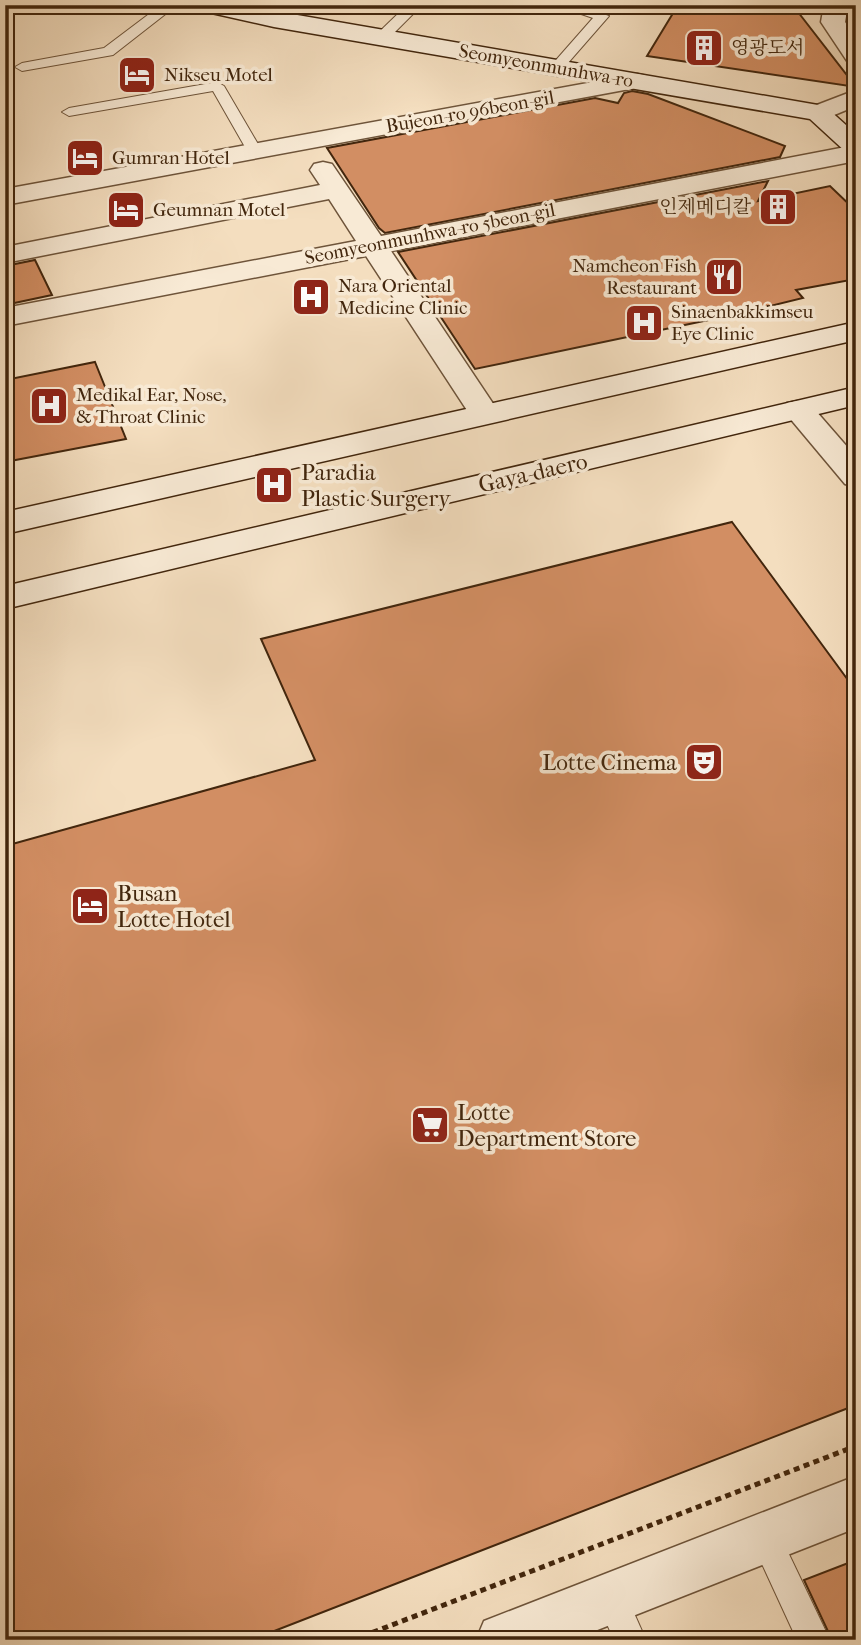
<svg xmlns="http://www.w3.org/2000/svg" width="861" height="1645" font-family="'IM FELL French Canon','Noto Serif KR',serif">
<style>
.building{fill:#d28e63;stroke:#42260d;stroke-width:2}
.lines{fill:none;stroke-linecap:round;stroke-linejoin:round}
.service-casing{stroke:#6e543a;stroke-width:2}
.minor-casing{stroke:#6e543a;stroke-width:3}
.secondary-casing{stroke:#42260d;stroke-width:3}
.path{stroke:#42260d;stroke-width:5;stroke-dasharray:6 4.5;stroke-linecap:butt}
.service{fill:#f8ead5;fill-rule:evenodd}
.minor{fill:#f8ead5;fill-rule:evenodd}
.secondary{fill:#f8ead5;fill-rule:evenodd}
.labels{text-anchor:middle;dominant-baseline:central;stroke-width:7;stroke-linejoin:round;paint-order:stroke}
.far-poi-label{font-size:19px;fill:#42260d;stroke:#f8ead5;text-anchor:start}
.far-street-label{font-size:19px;fill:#42260d;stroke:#f8ead5}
.poi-label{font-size:23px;fill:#42260d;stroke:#f8ead5;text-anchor:start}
.street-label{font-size:23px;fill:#42260d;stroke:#f8ead5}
</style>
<rect width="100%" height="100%" fill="#f4debf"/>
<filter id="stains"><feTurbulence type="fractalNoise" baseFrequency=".00286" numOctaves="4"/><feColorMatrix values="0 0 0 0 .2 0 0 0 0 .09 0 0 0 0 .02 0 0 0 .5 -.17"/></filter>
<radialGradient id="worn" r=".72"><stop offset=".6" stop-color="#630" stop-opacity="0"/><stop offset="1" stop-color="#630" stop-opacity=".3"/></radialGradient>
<g class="building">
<polygon points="678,5 775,5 798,12 856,87 647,56"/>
<polygon points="632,91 648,94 785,146 780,157 385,233 379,228 327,148 595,98 618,103 624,93"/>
<polygon points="768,181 758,201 830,186 856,211 856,279 796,290 803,298 742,313 475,369 398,252"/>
<polygon points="35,260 52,295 5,305 5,266"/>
<polygon points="95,362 126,439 5,462 5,380"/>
<polygon points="732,522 856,691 856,1405 251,1640 5,1640 5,846 315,760 261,639"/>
<polygon points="856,1560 856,1640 832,1640 804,1580"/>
</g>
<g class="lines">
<defs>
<g id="service">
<polygon points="161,5 177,5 113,55 22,71 15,67 22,63 104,48"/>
<polygon points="280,5 295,5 279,23 269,23 267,20"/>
<polygon points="407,5 422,5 386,41 376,41 376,35"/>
<polygon points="555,5 578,5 609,16 561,71 556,72 549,68 593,18"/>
<polygon points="217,82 224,86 262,151 259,154 249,154 213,91 69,116 62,112 69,108"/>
<polygon points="765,1523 776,1527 830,1640 797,1640 750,1538 754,1527"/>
<polygon points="611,1581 622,1586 646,1640 614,1640 595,1597 600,1586"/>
</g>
<g id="minor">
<polygon points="824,5 848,5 845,22 856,38 856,63 847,61 821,22"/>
<polygon points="637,74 646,76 649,81 646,86 5,205 5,189"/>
<polygon points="856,90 856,106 827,118 818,121 809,118 805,113 809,108"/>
<polygon points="856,145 856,161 391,251 500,414 496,421 485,423 474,421 366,256 5,326 5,308 356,241 329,199 5,263 5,247 320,185 310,170 314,164 323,162 332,164 381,236"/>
<polygon points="798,401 809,403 856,457 856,487 845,484 783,410 787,403"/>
<polygon points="856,1476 856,1528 572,1640 476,1640 484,1621"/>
</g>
<g id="secondary">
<polygon points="195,5 239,5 818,105 827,108 856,134 856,156 847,153 810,119 274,27 198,10"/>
<polygon points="856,322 856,340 5,534 5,512"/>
<polygon points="856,387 856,405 5,609 5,586"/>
</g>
</defs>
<use href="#service" class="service-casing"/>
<use href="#minor" class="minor-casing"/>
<use href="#secondary" class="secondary-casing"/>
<polyline class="path" points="353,1640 856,1446"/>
<use href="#service" class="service"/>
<use href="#minor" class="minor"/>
<use href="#secondary" class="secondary"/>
</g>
<defs>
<symbol id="building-square" viewBox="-11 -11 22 22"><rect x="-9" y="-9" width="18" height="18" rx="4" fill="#8f2418" stroke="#f8ead5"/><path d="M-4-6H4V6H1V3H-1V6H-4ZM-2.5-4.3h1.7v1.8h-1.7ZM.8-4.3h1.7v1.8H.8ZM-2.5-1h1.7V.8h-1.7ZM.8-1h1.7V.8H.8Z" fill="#fff"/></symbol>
<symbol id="hotel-square" viewBox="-11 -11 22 22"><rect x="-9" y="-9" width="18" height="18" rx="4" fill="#8f2418" stroke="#f8ead5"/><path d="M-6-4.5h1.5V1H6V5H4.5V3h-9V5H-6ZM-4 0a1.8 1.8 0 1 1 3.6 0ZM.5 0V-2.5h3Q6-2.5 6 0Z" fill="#fff"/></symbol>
<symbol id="restaurant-square" viewBox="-11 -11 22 22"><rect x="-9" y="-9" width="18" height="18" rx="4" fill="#8f2418" stroke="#f8ead5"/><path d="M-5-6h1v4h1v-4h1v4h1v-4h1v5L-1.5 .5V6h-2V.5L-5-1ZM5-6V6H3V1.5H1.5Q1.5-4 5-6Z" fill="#fff"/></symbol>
<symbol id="hospital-square" viewBox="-11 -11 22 22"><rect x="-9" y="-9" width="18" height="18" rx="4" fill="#8f2418" stroke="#f8ead5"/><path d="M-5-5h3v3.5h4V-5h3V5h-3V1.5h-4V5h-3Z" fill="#fff"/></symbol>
<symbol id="theatre-square" viewBox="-11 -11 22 22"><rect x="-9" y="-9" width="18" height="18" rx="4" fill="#8f2418" stroke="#f8ead5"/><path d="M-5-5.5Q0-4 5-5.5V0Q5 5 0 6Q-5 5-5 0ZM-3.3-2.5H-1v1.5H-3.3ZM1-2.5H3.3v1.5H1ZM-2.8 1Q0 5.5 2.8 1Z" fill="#fff"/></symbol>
<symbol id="supermarket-square" viewBox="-11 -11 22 22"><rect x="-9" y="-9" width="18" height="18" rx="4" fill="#8f2418" stroke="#f8ead5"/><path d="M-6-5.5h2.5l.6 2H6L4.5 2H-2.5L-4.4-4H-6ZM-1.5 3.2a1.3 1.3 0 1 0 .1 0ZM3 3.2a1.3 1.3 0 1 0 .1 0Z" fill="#fff"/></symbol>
</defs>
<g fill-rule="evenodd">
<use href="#building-square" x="682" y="26" width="44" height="44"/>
<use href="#hotel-square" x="115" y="53" width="44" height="44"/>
<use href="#hotel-square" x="63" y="136" width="44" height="44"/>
<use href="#building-square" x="756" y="185" width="44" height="44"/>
<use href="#hotel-square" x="104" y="188" width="44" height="44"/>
<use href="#restaurant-square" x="702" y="255" width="44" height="44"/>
<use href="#hospital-square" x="289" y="275" width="44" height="44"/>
<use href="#hospital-square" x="622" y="301" width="44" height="44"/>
<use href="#hospital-square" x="27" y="384" width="44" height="44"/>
<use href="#hospital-square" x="252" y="463" width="44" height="44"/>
<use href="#theatre-square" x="682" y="740" width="44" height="44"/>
<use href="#hotel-square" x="68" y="884" width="44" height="44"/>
<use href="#supermarket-square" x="408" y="1103" width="44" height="44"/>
</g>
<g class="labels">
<g class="far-poi-label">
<text x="731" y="48">영광도서</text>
<text x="164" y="75">Nikseu Motel</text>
<text x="112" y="158">Gumran Hotel</text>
<text x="751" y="207" text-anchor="end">인제메디칼</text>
<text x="153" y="210">Geumnan Motel</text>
<text x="697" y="266" text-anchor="end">Namcheon Fish<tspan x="697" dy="22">Restaurant</tspan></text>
<text x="338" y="286">Nara Oriental<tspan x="338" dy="22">Medicine Clinic</tspan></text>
<text x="671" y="312">Sinaenbakkimseu<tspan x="671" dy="22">Eye Clinic</tspan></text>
<text x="76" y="395">Medikal Ear, Nose,<tspan x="76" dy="22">&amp; Throat Clinic</tspan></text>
</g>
<g class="far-street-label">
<text transform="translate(546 66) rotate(10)">Seomyeonmunhwa-ro</text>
<text transform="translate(470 112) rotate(-10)">Bujeon-ro 96beon-gil</text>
<text transform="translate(430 234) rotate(-11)">Seomyeonmunhwa-ro 5beon-gil</text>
</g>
<g class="poi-label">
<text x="301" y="472">Paradia<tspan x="301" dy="26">Plastic Surgery</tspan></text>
<text x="677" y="762" text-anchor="end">Lotte Cinema</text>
<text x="117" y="893">Busan<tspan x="117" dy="26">Lotte Hotel</tspan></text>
<text x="457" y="1112">Lotte<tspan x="457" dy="26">Department Store</tspan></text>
</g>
<g class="street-label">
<text transform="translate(533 473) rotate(-13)">Gaya-daero</text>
</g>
</g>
<rect width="861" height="1645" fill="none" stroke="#f4debf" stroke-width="28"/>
<rect x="7" y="7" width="847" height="1631" fill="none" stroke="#42260d" stroke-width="3.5"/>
<rect x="14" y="14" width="833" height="1617" fill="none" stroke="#42260d" stroke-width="2"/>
<rect width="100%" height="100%" filter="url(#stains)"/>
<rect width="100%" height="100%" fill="url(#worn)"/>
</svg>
